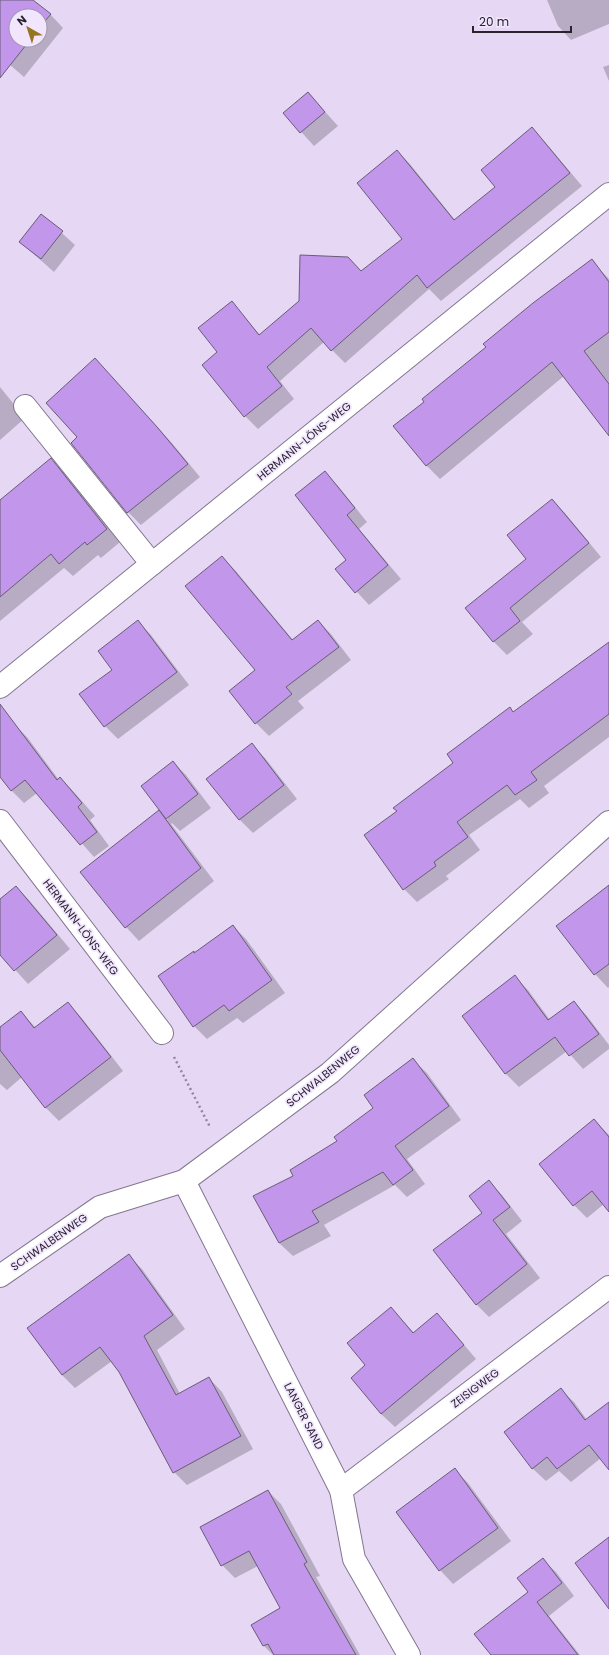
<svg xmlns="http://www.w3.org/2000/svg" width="609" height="1655" font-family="Poppins,sans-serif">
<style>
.shadow{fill:#0003;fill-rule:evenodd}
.building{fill:#c196eb;stroke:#695d76}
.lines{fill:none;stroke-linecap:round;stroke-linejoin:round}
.minor-casing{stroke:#837690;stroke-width:24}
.path{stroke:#91879c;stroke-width:2.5;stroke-dasharray:2 3;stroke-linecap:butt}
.minor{stroke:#fff;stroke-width:22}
.labels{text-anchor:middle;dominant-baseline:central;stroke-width:3.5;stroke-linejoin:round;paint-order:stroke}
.street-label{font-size:11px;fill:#29232e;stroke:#f1e6fe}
</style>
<rect width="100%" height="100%" fill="#e6d8f5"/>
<g class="shadow">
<path d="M0,0h31l19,14 13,14 -39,49 -15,-13 -9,12zM16,16h24v24h-24z"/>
<polygon points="547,0 609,0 609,24 571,40 558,26"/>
<polygon points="609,65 609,81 603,67"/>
<polygon points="308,93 338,126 314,146 284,113"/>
<polygon points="532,129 545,142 582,186 441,301 429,289 345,363 324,342 280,381 294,399 258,429 245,416 218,352 231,302 260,335 348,258 362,272 404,239 397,151 410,164 455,220 496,187"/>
<polygon points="42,215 75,245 54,272 20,242"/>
<polygon points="592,261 609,279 609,431 564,376 440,479 427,466 395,426"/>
<polygon points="95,360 171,442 200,477 141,525 128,512"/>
<polygon points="0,387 25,418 0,440"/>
<polygon points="51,460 64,473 120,542 101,558 98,555 73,576 64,568 0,621 0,522"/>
<polygon points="325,473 338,486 367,522 359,529 401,579 369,605 336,569 347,560"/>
<polygon points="552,500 565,513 601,557 522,622 533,634 507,655 494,642 467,608 528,559"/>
<polygon points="222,557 235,570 293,640 318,621 331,634 351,660 298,701 304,708 269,736 256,723 256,671"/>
<polygon points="138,622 151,635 189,685 118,739 105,726 114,670"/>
<polygon points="609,644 609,737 544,786 549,793 529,808 520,799 469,835 480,850 446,876 449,879 417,902 404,889 398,812 514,713"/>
<polygon points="14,724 27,737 59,780 60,778 73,791 95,816 90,820 109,846 94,857 37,793 24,803 11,790 0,775 0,734"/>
<polygon points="252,745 265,758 297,799 253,833 240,820 208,779"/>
<polygon points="173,762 186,775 211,808 180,831 172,823 171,824 214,881 139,941 126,927 159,812 167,820 168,819 142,786"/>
<polygon points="609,886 609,987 608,988 595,974 557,926"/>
<polygon points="16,887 29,900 70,949 28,984 0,953 0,900"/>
<polygon points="233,926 246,939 285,993 243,1023 237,1018 207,1039 194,1026 194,952 195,953"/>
<polygon points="515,977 528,990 550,1020 574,1002 587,1016 609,1045 609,1049 583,1069 567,1051 519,1087 506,1074 463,1016"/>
<polygon points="68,1004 81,1017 123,1071 59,1121 46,1108 22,1077 7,1090 0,1084 0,1028 21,1012 36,1028"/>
<polygon points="413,1060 427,1073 461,1120 407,1159 425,1184 407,1197 395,1185 324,1225 331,1236 293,1256 279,1243 294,1176 338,1142 374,1109"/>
<polygon points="594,1120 609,1135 609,1209 604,1204 587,1218 574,1205"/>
<polygon points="489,1182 502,1195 522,1221 506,1234 540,1278 489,1317 476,1304 483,1213"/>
<polygon points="129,1256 142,1269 185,1329 157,1350 180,1394 209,1378 222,1392 253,1449 187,1485 174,1472 120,1372 112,1361 75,1388 62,1375 29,1328"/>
<polygon points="391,1308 414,1333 437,1314 450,1328 476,1359 395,1427 381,1414 366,1365"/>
<polygon points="560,1389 574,1402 587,1420 609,1410 609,1466 601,1458 571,1482 559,1471 546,1481 532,1468"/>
<polygon points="455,1470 468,1483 511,1541 453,1584 440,1570"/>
<polygon points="268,1491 281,1504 320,1576 316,1577 360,1655 273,1655 264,1646 252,1625 281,1609 258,1566 235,1578 222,1565"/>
<polygon points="542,1559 556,1572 574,1596 549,1616 580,1655 492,1655 529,1592"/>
</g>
<g class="building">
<polygon points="0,0 33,0 51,14 40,27 40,16 16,16 16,40 30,40 0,78"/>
<polygon points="308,92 325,112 300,133 283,113"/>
<polygon points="532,127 570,173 427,288 417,275 331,351 311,328 267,367 282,386 244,417 202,365 217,352 198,328 232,301 259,335 299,301 300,255 348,257 361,271 402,239 357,183 397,150 454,220 495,187 481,170"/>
<polygon points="41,214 63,231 41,259 19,242"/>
<polygon points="592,259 609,282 609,332 584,351 609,384 609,436 552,362 426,466 393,426 424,402 422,399 486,347 483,344 533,303"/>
<polygon points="95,358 158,428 188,464 127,513 71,443 77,437 46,403"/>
<polygon points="51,458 107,529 87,545 85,542 59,564 51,554 0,597 0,500"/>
<polygon points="325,471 355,508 347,515 388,565 355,593 335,569 346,560 295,495"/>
<polygon points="552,499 589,543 510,608 520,621 493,642 465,608 526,559 507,535"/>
<polygon points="222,556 292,640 318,620 339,647 286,687 292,694 255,724 229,691 255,670 185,586"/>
<polygon points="138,620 177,672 104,727 79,694 112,670 98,651"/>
<polygon points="609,642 609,714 531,772 537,780 515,795 507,785 457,822 468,837 434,862 436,866 403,890 364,835 397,811 393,808 453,763 447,754 510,707 513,712"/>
<polygon points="0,704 57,780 60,777 82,803 78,807 97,832 80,845 25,780 11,791 0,777"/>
<polygon points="252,743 284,785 239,820 206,779"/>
<polygon points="173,761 198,794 166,819 141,786"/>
<polygon points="159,810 201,868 125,928 80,872"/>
<polygon points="609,885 609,964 594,975 556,926"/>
<polygon points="16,886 57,935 14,971 0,955 0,899"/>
<polygon points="233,925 272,980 229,1011 224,1005 193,1027 158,976 194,951 194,953"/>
<polygon points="515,975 548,1020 574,1001 599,1034 569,1056 555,1037 505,1074 462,1016"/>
<polygon points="68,1002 111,1057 45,1108 0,1050 0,1027 21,1011 34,1028"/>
<polygon points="413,1058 449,1106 395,1146 413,1170 393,1185 383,1172 312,1211 319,1222 279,1243 253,1196 293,1176 290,1170 337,1141 334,1137 373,1108 364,1095"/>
<polygon points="594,1119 609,1137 609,1212 592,1191 573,1206 539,1164"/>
<polygon points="489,1180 510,1207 493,1220 527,1264 476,1305 433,1250 482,1213 469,1196"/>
<polygon points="129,1254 173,1315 144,1336 176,1395 209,1377 241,1436 173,1473 119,1372 100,1347 62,1375 27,1328"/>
<polygon points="391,1307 413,1333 437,1313 464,1345 381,1414 351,1378 365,1365 347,1343"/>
<polygon points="561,1388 585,1420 609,1402 609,1470 589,1445 557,1469 547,1457 532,1469 504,1432"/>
<polygon points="455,1468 498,1528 439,1571 396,1512"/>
<polygon points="268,1490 307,1562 304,1564 356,1655 274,1655 268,1644 263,1646 251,1625 280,1608 249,1551 221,1566 200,1527"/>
<polygon points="609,1537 609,1609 575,1563"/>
<polygon points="543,1558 562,1583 537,1602 578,1655 491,1655 474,1634 528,1592 517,1578"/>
</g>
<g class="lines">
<defs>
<g id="minor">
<polyline points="25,406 152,564"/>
<polyline points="0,687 609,194"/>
<polyline points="0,821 162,1033"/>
<polyline points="184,1181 341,1490 354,1559 409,1655"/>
<polyline points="0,1276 100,1207 184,1181 330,1073 609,822"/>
<polyline points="341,1490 609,1287"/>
</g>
</defs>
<use href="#minor" class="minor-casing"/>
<polyline class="path" points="174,1057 210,1127"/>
<use href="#minor" class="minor"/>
</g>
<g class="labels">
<g class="street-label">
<text transform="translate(304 441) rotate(-39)">HERMANN-LÖNS-WEG</text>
<text transform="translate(81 927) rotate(53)">HERMANN-LÖNS-WEG</text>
<text transform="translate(323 1076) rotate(-39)">SCHWALBENWEG</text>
<text transform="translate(49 1242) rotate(-35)">SCHWALBENWEG</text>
<text transform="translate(475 1388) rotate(-37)">ZEISIGWEG</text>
<text transform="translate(304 1416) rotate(63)">LANGER SAND</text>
</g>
</g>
<g transform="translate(28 28) rotate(321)"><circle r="19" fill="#f1e6fe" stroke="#a198ab"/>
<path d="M0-3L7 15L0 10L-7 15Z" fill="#97751e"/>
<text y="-6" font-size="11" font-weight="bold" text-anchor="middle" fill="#29232e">N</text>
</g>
<path d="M473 26v6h98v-6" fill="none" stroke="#29232e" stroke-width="2"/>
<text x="479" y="26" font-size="12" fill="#29232e" stroke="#f1e6fe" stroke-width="3" paint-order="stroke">20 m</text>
</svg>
